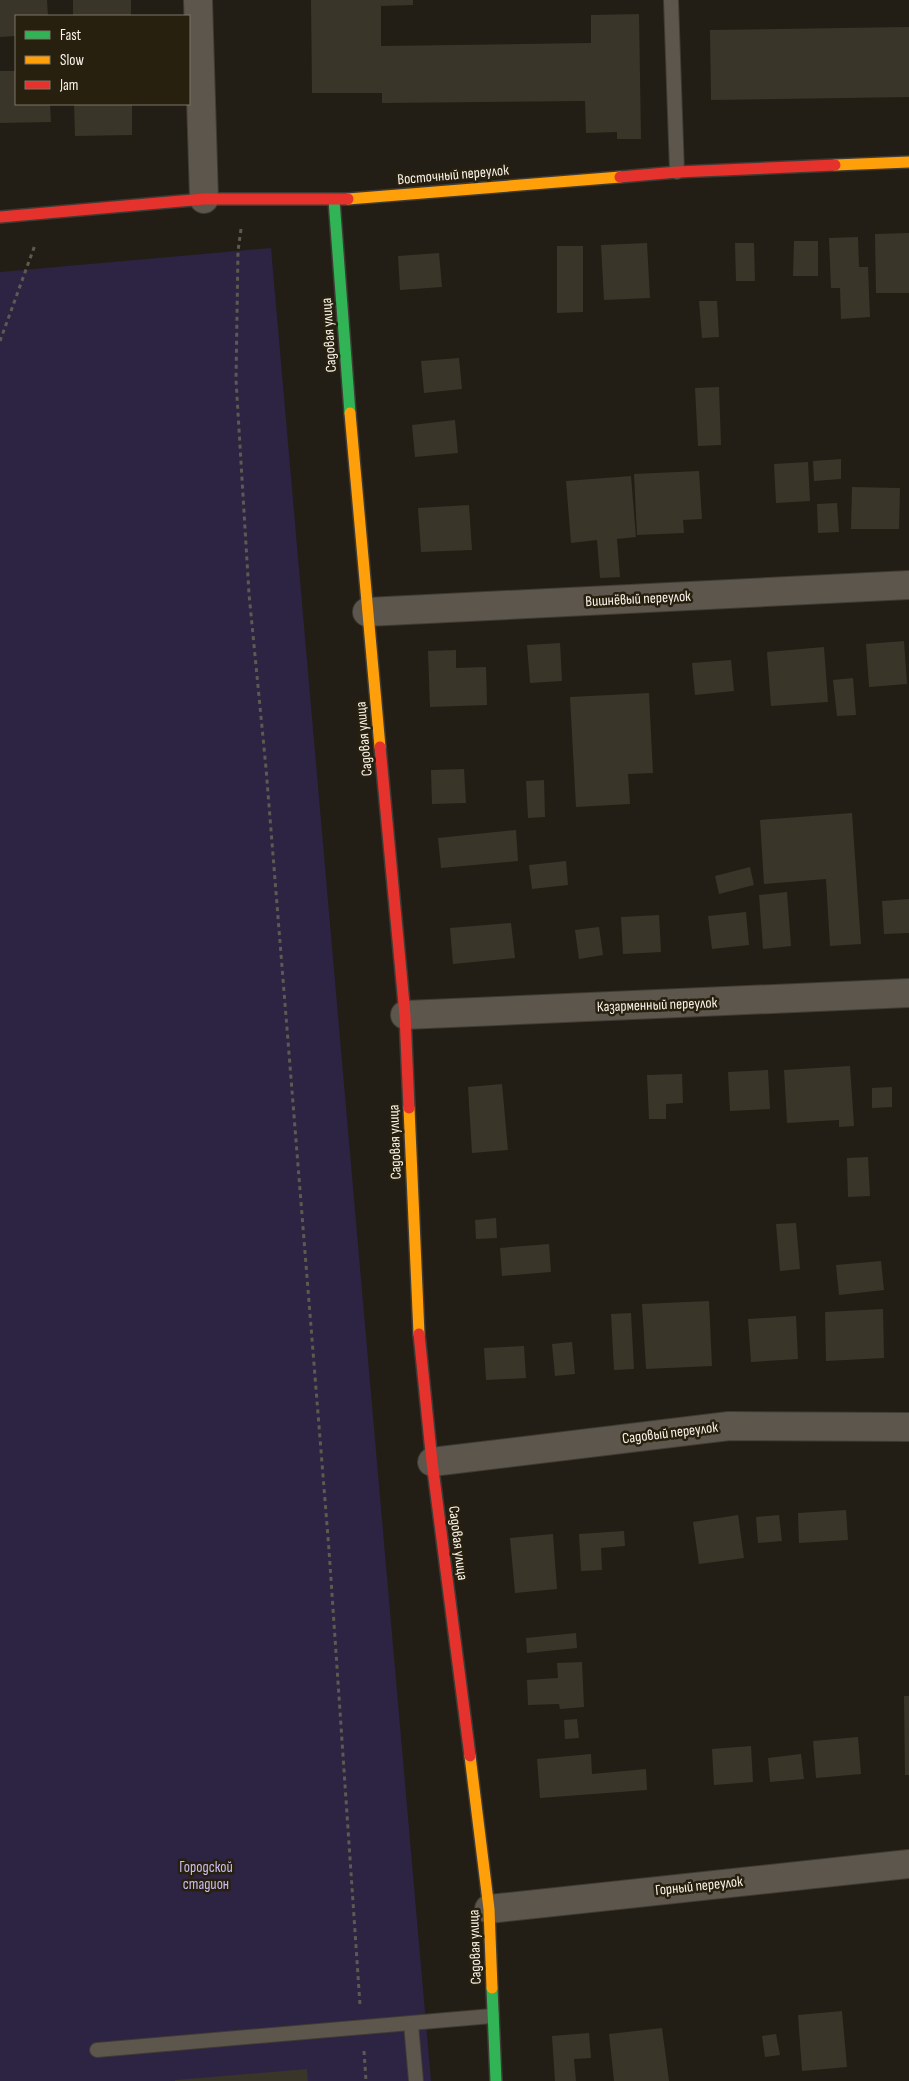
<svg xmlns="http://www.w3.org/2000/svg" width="909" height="2081" font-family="'Sofia Sans Condensed',sans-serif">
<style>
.green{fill:#2d2343}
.building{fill:#3a3529}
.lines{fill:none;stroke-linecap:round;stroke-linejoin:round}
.lane-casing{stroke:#3f3b34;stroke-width:16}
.street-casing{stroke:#3f3b34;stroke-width:30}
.fast-casing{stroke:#3f3b34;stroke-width:14}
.slow-casing{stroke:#3f3b34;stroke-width:14}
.jam-casing{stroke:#3f3b34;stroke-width:14}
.path{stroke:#5e5a51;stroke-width:3;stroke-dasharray:4 4;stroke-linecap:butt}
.lane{stroke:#5c564c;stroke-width:14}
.street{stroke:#5c564c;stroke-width:28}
.fast{stroke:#30b455;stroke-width:11}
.slow{stroke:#ff9f0a;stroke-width:11}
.jam{stroke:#e5322d;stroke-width:11}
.labels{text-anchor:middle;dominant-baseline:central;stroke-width:5;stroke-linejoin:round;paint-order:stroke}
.street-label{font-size:15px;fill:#f9f3e9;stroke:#28200f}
.park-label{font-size:15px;fill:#cabcf5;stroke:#28200f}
</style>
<rect width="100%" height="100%" fill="#221e15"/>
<polygon class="green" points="271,248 431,2081 0,2081 0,272"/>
<g class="building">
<polygon points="0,0 47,0 48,16 16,16 16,36 0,37"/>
<rect x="73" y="0" width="58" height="16"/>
<polygon points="311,0 413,0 413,5 381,6 381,46 591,43 591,15 639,14 641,139 617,139 617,132 586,133 585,101 382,103 382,93 312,93"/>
<polygon points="909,27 909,97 711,100 710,30"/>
<polygon points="0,71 16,71 16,104 50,104 51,122 0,123"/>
<polygon points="74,104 132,104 132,135 75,136"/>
<polygon points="909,233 909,293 876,293 875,234"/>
<polygon points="858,237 859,267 868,267 870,317 841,319 840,288 831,288 829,238"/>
<polygon points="794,241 818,241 818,276 793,276"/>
<polygon points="647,243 650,298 604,300 601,245"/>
<polygon points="735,243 754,243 755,281 736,281"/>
<polygon points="557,246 583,246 583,312 557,313"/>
<polygon points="439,253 442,287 400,290 398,256"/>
<polygon points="699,301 717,301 719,337 702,338"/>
<polygon points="459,358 462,389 424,393 421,361"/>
<polygon points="719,387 721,445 698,446 695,388"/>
<polygon points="455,420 458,453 415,457 412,425"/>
<polygon points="841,459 841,479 814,481 813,461"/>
<polygon points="808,462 810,501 776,503 774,464"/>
<polygon points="699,471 702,519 683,520 684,533 637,535 634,474"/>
<polygon points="631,476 636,537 617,539 620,577 600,578 597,540 571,543 566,481"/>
<polygon points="852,487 900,488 899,529 851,529"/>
<polygon points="837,503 839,532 818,533 817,504"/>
<polygon points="469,505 472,550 421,552 418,508"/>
<polygon points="904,641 907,684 869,687 866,644"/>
<polygon points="560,643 562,681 530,683 527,645"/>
<polygon points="824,647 828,702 771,706 767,652"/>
<polygon points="456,650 456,668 486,667 487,705 430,707 428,651"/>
<polygon points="731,660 734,691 695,695 692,663"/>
<polygon points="853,678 856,715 837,716 833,680"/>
<polygon points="649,693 653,773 628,774 630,804 576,807 570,697"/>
<polygon points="464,769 466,803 432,804 431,770"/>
<polygon points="544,780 545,817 528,818 526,781"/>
<polygon points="852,813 861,944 830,946 826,879 764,884 760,820"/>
<polygon points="516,830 518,861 441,868 438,838"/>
<polygon points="566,861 568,885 532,889 529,865"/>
<polygon points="750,867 754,885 719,894 715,876"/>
<polygon points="787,892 791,946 763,949 759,895"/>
<polygon points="909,899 909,933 884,934 882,901"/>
<polygon points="746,912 749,945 712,949 708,916"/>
<polygon points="659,915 661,952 623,954 621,917"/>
<polygon points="511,923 515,958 453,964 450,928"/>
<polygon points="599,927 603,955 579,959 575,930"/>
<polygon points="850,1066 854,1126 839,1127 839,1120 787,1123 784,1070"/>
<polygon points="768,1070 770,1109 730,1111 728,1072"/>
<polygon points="682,1074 683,1103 666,1104 666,1119 649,1119 647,1075"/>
<polygon points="502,1084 508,1150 472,1153 468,1087"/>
<polygon points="892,1087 892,1107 872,1108 872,1088"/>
<polygon points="868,1157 870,1196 848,1197 847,1158"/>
<polygon points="496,1218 497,1238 476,1239 475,1220"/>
<polygon points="796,1223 800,1269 780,1271 776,1224"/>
<polygon points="549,1244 551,1272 502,1276 500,1248"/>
<polygon points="881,1261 884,1290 839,1295 836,1265"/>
<polygon points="709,1301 712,1366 646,1369 642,1304"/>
<polygon points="883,1309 884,1358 826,1361 825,1312"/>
<polygon points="631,1313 634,1369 614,1370 611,1314"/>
<polygon points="796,1316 798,1359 751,1362 748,1319"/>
<polygon points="572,1342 575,1374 555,1376 552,1344"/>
<polygon points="524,1346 526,1378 486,1380 484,1348"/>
<polygon points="846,1510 848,1540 799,1543 798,1513"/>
<polygon points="738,1515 744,1558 699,1564 693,1522"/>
<polygon points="779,1515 782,1541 758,1543 756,1517"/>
<polygon points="624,1531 625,1546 601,1548 602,1570 581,1571 579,1534"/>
<polygon points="553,1534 557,1589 515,1593 510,1538"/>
<polygon points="576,1633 577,1648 527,1653 526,1638"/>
<polygon points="582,1662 584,1707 560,1709 559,1704 528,1705 527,1680 558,1678 557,1663"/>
<polygon points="904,1696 909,1696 909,1775 905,1775"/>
<polygon points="577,1719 579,1738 565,1739 564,1720"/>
<polygon points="858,1737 861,1774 816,1778 813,1741"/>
<polygon points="751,1746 753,1782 714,1785 712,1749"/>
<polygon points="591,1754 592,1774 646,1769 647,1790 540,1798 537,1759"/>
<polygon points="801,1754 804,1779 770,1782 768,1758"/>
<polygon points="842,2011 847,2067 802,2071 798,2015"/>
<polygon points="662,2028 669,2081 614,2081 609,2034"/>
<polygon points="589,2033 591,2058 574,2059 576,2081 555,2081 552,2036"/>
<polygon points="776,2034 780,2055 765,2057 762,2036"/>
<polygon points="307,2069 308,2081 175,2081 175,2080"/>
</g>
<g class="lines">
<defs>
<g id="lane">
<polyline points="671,0 677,172"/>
<polyline points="411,2024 416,2081"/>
<polyline points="97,2050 492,2016"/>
</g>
<g id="street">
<polyline points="198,0 204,199"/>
<polyline points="367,612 909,585"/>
<polyline points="405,1015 909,993"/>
<polyline points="432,1462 729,1426 909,1427"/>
<polyline points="489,1909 909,1864"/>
</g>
<g id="fast">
<polyline points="334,200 350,413"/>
<polyline points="492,1988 496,2081"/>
</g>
<g id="slow">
<polyline points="835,165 909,162"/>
<polyline points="348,199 620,177"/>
<polyline points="350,413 380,747"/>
<polyline points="409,1108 419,1334"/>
<polyline points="470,1756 489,1909 492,1988"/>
</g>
<g id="jam">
<polyline points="620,177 677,172 835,165"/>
<polyline points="0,217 204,199 348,199"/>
<polyline points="380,747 405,1015 409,1108"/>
<polyline points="419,1334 432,1462 470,1756"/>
</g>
</defs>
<use href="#lane" class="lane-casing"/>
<use href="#street" class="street-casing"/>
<use href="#fast" class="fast-casing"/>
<use href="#slow" class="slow-casing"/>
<use href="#jam" class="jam-casing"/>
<g class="path">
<polyline points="241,229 238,251 236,380 249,594 266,768 329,1550 360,2005"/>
<polyline points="0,341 35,245"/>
<polyline points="364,2051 366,2081"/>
</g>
<use href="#lane" class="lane"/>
<use href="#street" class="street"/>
<use href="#fast" class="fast"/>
<use href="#slow" class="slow"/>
<use href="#jam" class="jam"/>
</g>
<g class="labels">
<g class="street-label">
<text transform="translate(453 175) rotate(-5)">Восточный переулок</text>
<text transform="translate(329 335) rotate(-94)">Садовая улица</text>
<text transform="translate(638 599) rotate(-3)">Вишнёвый переулок</text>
<text transform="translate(364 739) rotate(-95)">Садовая улица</text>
<text transform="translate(657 1005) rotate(-2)">Казарменный переулок</text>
<text transform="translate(395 1142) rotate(-92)">Садовая улица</text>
<text transform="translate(670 1433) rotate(-7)">Садовый переулок</text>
<text transform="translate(458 1543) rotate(83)">Садовая улица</text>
<text transform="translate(699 1886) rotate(-6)">Горный переулок</text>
<text transform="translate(475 1947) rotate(-92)">Садовая улица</text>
</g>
<g class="park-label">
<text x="206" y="1867">Городской<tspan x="206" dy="17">стадион</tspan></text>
</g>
</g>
<rect x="15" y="15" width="175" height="90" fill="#28200f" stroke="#7c7466"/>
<rect x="25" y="31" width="25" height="8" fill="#30b455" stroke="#7c7466"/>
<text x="60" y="40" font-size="15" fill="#f9f3e9">Fast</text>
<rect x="25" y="56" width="25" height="8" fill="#ff9f0a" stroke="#7c7466"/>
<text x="60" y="65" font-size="15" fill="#f9f3e9">Slow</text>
<rect x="25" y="81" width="25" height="8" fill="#e5322d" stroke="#7c7466"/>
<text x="60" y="90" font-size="15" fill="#f9f3e9">Jam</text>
</svg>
